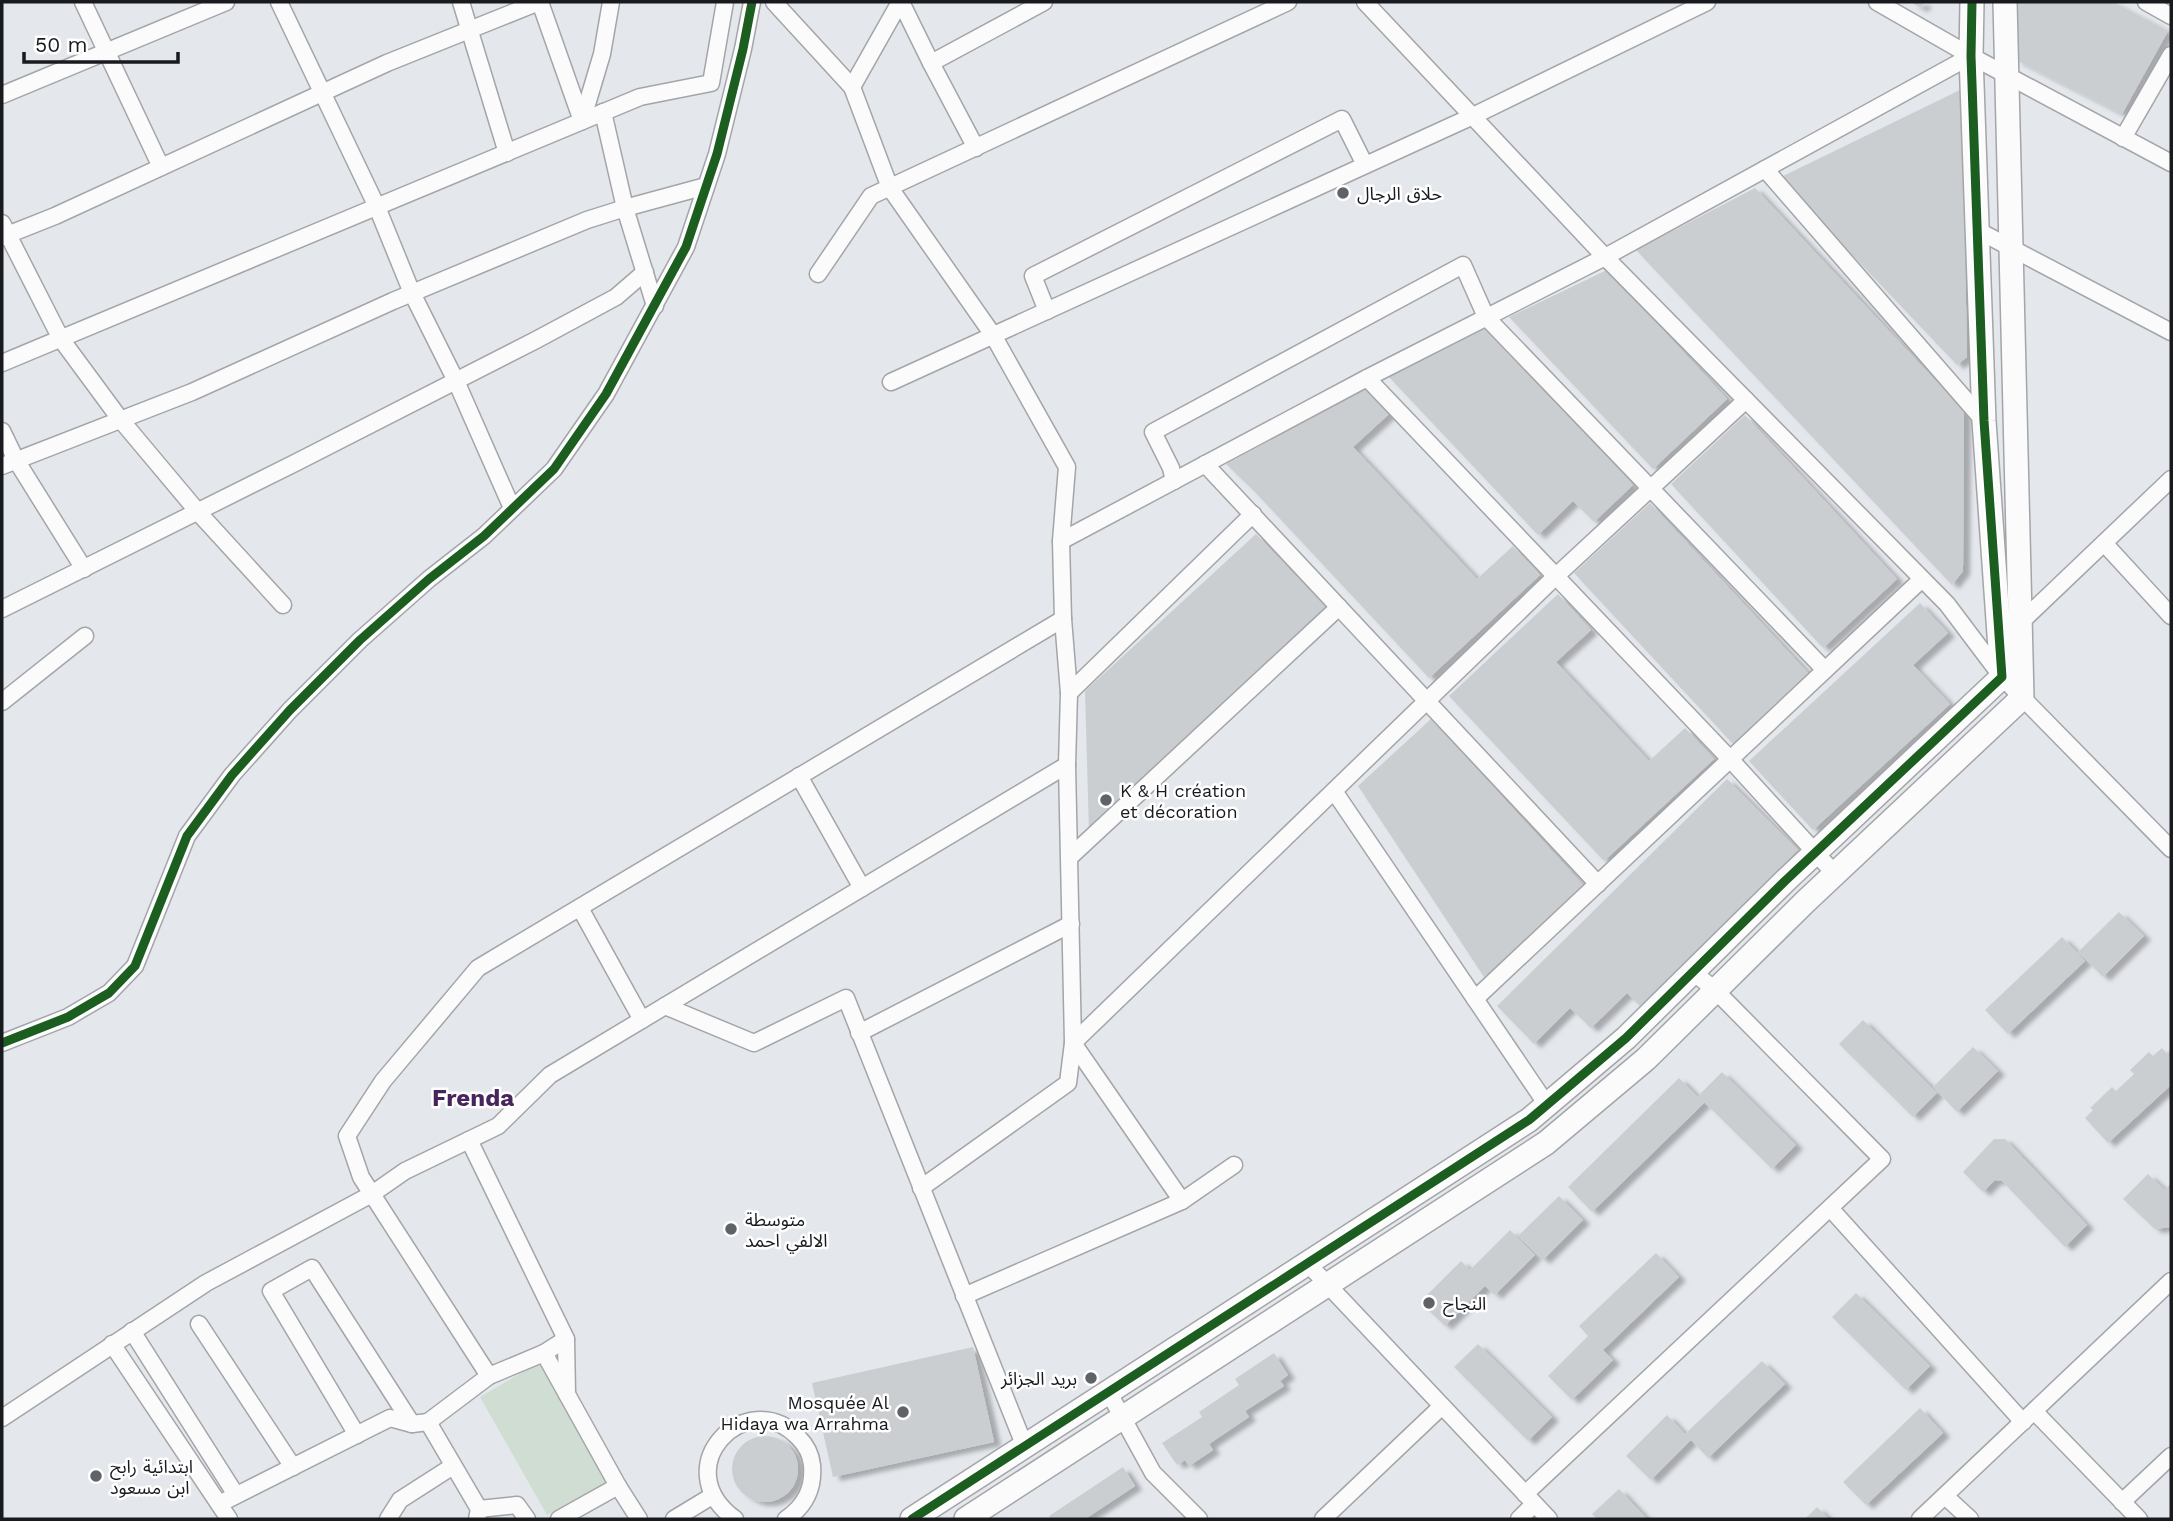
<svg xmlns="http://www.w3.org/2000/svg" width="2173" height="1521" font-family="'Work Sans','Noto Sans Arabic',sans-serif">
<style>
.green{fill:#cfddd2}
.building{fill:#cbced1;filter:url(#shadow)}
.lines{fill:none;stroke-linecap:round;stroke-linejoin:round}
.street-casing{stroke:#a3a5a8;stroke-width:19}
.secondary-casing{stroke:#a3a5a8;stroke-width:26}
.street{stroke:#fbfbfc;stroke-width:16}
.secondary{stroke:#fbfbfc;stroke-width:23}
.cycleway-casing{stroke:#fff;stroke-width:13}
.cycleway{stroke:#1b5e20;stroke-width:9}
.poi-dot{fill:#5f6266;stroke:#fff;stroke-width:2.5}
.labels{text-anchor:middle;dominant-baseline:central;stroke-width:5;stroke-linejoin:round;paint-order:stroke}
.poi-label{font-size:18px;fill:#181a1e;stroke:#fff;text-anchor:start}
.district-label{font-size:24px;font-weight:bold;fill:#47245b;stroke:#fff}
</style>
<defs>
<filter id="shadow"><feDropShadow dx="7" dy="4" stdDeviation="2" flood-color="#0004"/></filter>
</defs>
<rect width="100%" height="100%" fill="#e4e7ec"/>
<polygon class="green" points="542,1361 610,1480 547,1515 480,1397"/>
<g class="building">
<polygon points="1910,2 1925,2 1921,8"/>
<polygon points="2014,2 2113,2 2168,31 2122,114 2016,60"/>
<polygon points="1962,89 1967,357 1957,365 1779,178"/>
<polygon points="1755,188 1964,411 1963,571 1952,585 1636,250"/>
<polygon points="1607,270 1727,399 1653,469 1509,317"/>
<polygon points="1482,325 1633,485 1594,522 1573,501 1538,535 1388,376"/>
<polygon points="1366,388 1389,414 1353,447 1477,579 1513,546 1540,575 1429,678 1254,491 1226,464"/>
<polygon points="1745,415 1897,579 1823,648 1671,484"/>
<polygon points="1650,503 1809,674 1733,744 1574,573"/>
<polygon points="1256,534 1326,608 1154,769 1089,833 1085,691"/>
<polygon points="1558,594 1591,630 1556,662 1649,761 1685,728 1714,759 1604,861 1449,696"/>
<polygon points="1920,603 1948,633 1913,665 1950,704 1813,830 1749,761"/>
<polygon points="1431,719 1584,886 1484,977 1358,786"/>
<polygon points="1727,779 1798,850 1640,1006 1627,993 1591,1028 1570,1008 1534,1044 1497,1006"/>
<polygon points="2119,912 2144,936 2103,977 2078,952"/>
<polygon points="2062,937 2085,961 2008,1034 1985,1010"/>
<polygon points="1863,1020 1937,1093 1913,1117 1839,1044"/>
<polygon points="1973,1047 1998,1071 1957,1112 1933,1087"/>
<polygon points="2162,1048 2171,1058 2171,1085 2108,1143 2085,1118 2093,1110 2090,1108 2112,1087 2116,1091 2134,1074 2130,1070 2149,1052 2153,1056"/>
<polygon points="1722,1072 1796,1145 1772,1169 1698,1096"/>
<polygon points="1679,1078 1704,1103 1592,1212 1568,1187"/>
<polygon points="1994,1139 2005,1139 2087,1225 2065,1247 2002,1181 1995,1180 1983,1192 1963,1172"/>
<polygon points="2148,1174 2165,1190 2171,1183 2171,1227 2155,1229 2123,1199"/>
<polygon points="1559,1196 1583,1220 1543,1260 1518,1236"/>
<polygon points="1510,1230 1535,1255 1495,1295 1485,1286 1445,1326 1420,1302 1461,1261 1470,1270"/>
<polygon points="1656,1253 1679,1277 1603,1350 1613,1360 1572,1400 1548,1376 1588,1336 1579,1326"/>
<polygon points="1856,1293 1930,1366 1906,1390 1832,1317"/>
<polygon points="1478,1344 1552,1417 1528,1441 1454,1367"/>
<polygon points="973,1347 994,1442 833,1477 812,1383"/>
<polygon points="1274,1353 1288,1375 1280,1381 1284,1386 1245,1411 1249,1417 1209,1444 1213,1450 1189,1466 1185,1460 1177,1465 1162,1443 1202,1417 1199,1412 1239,1385 1235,1379"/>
<polygon points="1762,1361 1785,1384 1708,1458 1691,1440 1651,1480 1626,1456 1667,1415 1685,1434"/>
<polygon points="1920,1408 1943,1433 1866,1505 1843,1482"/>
<circle cx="765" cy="1469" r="33"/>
<polygon points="1123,1467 1135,1486 1085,1519 1051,1519 1049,1516"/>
<polygon points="1619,1489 1647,1519 1597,1519 1592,1514"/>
<polygon points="1817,1507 1829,1519 1805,1519"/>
</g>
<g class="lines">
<defs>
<g id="street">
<polyline points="83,2 161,167"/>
<polyline points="279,2 377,207 412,293 456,381 512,508"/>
<polyline points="461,2 507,153"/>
<polyline points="540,2 582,121"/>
<polyline points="774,2 852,87 890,188 993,335 1067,467 1061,541 1063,619 1069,693 1067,765 1073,1043 1182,1201"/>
<polyline points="901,2 931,63"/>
<polyline points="1365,2 1605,257 1947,604 2002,677 2171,849"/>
<polyline points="1877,2 1971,56 2171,163"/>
<polyline points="2146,2 2171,16"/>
<polyline points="852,87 900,2"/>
<polyline points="2,95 226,2"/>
<polyline points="603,112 625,208 655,306"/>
<polyline points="582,121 602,54 611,2"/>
<polyline points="2123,138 2171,55"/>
<polyline points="976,148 931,63 1044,2"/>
<polyline points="1765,169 1984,421"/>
<polyline points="2,223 61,339 120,419 198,512 283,605"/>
<polyline points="1977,230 2171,332"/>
<polyline points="2,237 55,216 387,63 539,2"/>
<polyline points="818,274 871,196 1288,2"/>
<polyline points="1047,311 1033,276 1342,119 1365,165"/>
<polyline points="2,363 640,97 711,83 725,2"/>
<polyline points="1367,378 1730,759 1835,874"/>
<polyline points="891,382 1473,116 1707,2"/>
<polyline points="2,431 16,460 84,569"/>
<polyline points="1205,464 1598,884"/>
<polyline points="2,466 192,392 393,301 587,220 625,208 706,186"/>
<polyline points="1174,481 1171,468 1153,432 1463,265 1486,317 1825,670"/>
<polyline points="1061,541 1367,378 1605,257 1971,56"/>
<polyline points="2104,543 2171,616"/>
<polyline points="2,609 295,463 536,340 616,297 645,272"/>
<polyline points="2020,623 2171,479"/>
<polyline points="1069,693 1253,514"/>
<polyline points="2,702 85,636"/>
<polyline points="799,776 862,888"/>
<polyline points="1334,791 1547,1105"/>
<polyline points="1070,857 1339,607"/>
<polyline points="580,908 642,1020"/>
<polyline points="1475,999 1922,579"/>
<polyline points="665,1006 754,1043 846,998 1025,1447"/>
<polyline points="859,1033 1071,924"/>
<polyline points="2,1043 68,1017 109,993 135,966 187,836 232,775 290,710 360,640 429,579 484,536 554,469 606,394 686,247 717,154 743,49 752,2"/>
<polyline points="469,1140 566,1339 567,1394"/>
<polyline points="921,1188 1068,1083 1073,1043 1556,576 1746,400"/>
<polyline points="1830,1208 2023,1422"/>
<polyline points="1308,1264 1549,1519"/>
<polyline points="964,1296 1182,1201 1234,1165"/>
<polyline points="199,1324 293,1467"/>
<polyline points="132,1331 236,1495"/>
<polyline points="566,1339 544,1353 618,1486"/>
<polyline points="112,1344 229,1519"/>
<polyline points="489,1376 361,1177 347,1136 383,1081 478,968 1063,619"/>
<polyline points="1109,1393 1153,1473 1199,1519"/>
<polyline points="2034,1411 2139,1519"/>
<polyline points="2,1418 206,1283 372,1194 405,1171 498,1126 550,1075 1067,765"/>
<polyline points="428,1422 489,1376 544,1353"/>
<polyline points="357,1435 271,1291 312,1268 412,1424"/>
<polyline points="1525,1494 1882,1159 1715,990 1693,972"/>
<polyline points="1945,1496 1970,1519"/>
<polyline points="2122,1502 2171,1456"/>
<polyline points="219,1504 390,1418 412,1424 428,1422 479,1509 477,1519"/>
<polyline points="479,1509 517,1505 527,1519"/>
<polyline points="388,1519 400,1500 453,1466"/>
<polyline points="559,1519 618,1486 639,1519"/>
<polyline points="674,1519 712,1496"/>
<path d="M735,1519c-70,-51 11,-135 63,-82 8,8 13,18 14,28 2,24 -7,41 -26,54"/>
<polyline points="1323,1519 1442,1406"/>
<polyline points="1519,1519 1534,1504"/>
<polyline points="1920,1519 2171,1281"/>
</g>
<g id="secondary">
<polyline points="912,1519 1529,1120 1626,1038 1785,881 2002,677 1984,421 1971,56 1972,2"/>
<polyline points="966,1519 1546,1143 1646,1059 1805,902 2022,698 2005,2"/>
</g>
</defs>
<use href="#street" class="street-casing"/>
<use href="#secondary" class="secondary-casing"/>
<use href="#street" class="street"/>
<use href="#secondary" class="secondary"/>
<defs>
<g id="cycleway">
<polyline points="2,1043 68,1017 109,993 135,966 187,836 232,775 290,710 360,640 429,579 484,536 554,469 606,394 686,247 717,154 743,49 752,2"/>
<polyline points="912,1519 1529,1120 1626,1038 1785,881 2002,677 1984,421 1971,56 1972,2"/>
</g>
</defs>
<use href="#cycleway" class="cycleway-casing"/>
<use href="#cycleway" class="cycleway"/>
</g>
<g class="poi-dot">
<circle cx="1343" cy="193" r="7"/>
<circle cx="1106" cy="800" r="7"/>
<circle cx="731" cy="1229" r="7"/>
<circle cx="1429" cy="1303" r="7"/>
<circle cx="1091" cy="1378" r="7"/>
<circle cx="903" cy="1412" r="7"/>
<circle cx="96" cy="1476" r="7"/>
</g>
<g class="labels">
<g class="poi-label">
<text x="1357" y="193">حلاق الرجال</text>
<text x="1120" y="790">K &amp; H création<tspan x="1120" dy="21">et décoration</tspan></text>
<text x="745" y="1219">متوسطة<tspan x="745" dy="21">الالفي احمد</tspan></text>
<text x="1443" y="1303">النجاح</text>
<text x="1077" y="1378" text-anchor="end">بريد الجزائر</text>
<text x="889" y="1402" text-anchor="end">Mosquée Al<tspan x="889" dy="21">Hidaya wa Arrahma</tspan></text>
<text x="110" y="1466">ابتدائية رابح<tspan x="110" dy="21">ابن مسعود</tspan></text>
</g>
<g class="district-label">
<text x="473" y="1098">Frenda</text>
</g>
</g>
<rect width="2173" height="1521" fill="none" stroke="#181a1e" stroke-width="7"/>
<path d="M24 52v10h154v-10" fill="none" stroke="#181a1e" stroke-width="3.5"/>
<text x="35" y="52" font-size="21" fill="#181a1e" stroke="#ffffff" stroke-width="5" paint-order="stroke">50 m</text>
</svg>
